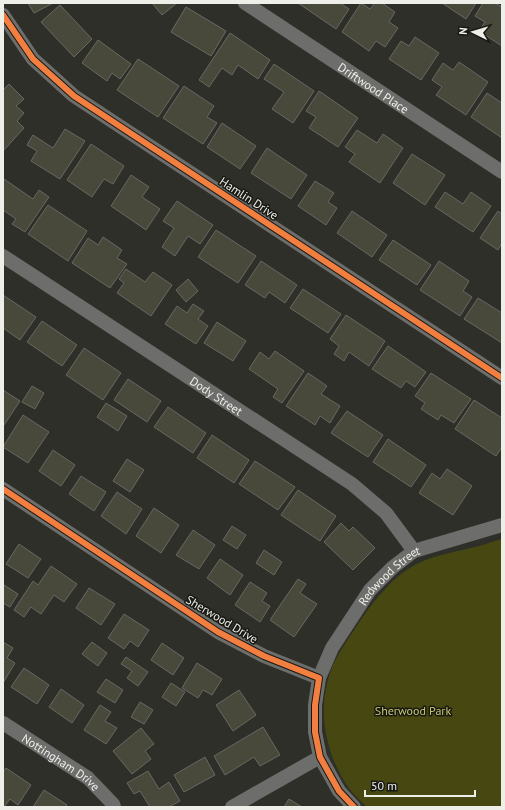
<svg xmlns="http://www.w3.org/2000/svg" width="505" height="810" font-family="'PT Sans',sans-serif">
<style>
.green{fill:#474712}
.building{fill:#49493b;stroke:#686864}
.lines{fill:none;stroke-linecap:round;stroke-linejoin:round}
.minor{stroke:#6d6d6b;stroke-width:14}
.cycleway-casing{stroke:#181814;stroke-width:8}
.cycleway{stroke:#f27e40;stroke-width:6}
.labels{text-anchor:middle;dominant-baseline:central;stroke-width:3;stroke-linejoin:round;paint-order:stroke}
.street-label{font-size:12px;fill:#eeefe9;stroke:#181814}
.park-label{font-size:12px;fill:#c6c76f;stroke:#181814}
</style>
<rect width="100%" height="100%" fill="#2f2f2a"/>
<path class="green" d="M502,539v268h-135c-6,-6 -14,-13 -19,-20 -24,-36 -32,-81 -15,-122 7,-15 18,-30 27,-44 15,-21 32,-44 55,-56 20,-11 42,-13 64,-19 8,-2 15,-5 23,-7z"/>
<g class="building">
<polygon points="28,3 53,3 34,13"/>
<polygon points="152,3 177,3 162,15"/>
<polygon points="298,3 340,3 349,9 336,29"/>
<polygon points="361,3 370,9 375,3 382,3 395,12 389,22 398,28 385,47 376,41 369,51 342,32"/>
<polygon points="442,3 476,3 466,19"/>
<polygon points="483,3 495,3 502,7 502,46 479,31 485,22 475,16"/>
<polygon points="60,5 92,39 74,57 41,22"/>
<polygon points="186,7 226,31 211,56 171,32"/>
<polygon points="230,33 270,60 258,79 238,65 232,75 222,68 209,87 199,80"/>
<polygon points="415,37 439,53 421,80 389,59 401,41 409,46"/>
<polygon points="98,40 131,64 120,79 112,73 107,81 82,63"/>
<polygon points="138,59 179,86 158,117 117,90"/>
<polygon points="459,62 488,82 466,115 436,95 442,87 432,80 443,63 453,70"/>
<polygon points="274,64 314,91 293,123 272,109 284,92 264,79"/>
<polygon points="9,84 24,99 16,106 24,113 17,121 24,128 3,151 3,90"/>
<polygon points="184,86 214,106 207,117 217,123 203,144 163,118"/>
<polygon points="319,91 358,118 338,147 309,128 316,117 306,111"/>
<polygon points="487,93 502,103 502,138 471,117"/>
<polygon points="222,123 256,146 240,169 207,147"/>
<polygon points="65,129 85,141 60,179 31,161 37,151 27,145 33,135 53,148"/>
<polygon points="357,130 377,143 383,134 403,148 380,183 349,162 355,154 345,147"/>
<polygon points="91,144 124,166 113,184 104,179 92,197 67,180"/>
<polygon points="267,148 307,175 291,199 251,173"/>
<polygon points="412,154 445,175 425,205 393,183"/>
<polygon points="131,175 149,187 142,197 160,209 146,230 111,206"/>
<polygon points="4,179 33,199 39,190 49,197 25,232 12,224 16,219 3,210 3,181"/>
<polygon points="315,181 334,193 328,202 337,208 326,225 298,206"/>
<polygon points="445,192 463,204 471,192 491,206 473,232 435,207"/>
<polygon points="177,201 213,225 200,244 188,236 175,256 162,247 174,228 163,221"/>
<polygon points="48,205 87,231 68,261 28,234"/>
<polygon points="352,211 387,235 372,257 337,233"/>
<polygon points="498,211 502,214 502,243 498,250 480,238"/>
<polygon points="216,230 256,256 238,283 198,257"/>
<polygon points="103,237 122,250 117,258 127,264 110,288 72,263 88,238 98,245"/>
<polygon points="393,240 431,265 417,285 379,260"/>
<polygon points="261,261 297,285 285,303 269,292 265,298 245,285"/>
<polygon points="439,261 469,281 463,291 472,297 460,316 420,290"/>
<polygon points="126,269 145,282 153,272 172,285 151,316 117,293 124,283 119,279"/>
<polygon points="188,279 198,291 186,302 176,290"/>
<polygon points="303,289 341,314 328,333 290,308"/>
<polygon points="3,295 36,317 20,340 3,328"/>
<polygon points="478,298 502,313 502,343 464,319"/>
<polygon points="193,304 204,311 198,319 208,326 196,344 165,324 177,306 187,313"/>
<polygon points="346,315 385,341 369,366 349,352 344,361 334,354 339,346 330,339"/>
<polygon points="42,321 77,345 62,366 27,342"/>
<polygon points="217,322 246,341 233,361 204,343"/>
<polygon points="388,346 426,372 415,387 406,381 401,388 372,369"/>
<polygon points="84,348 121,373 103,400 66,375"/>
<polygon points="275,351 304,371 282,403 273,397 278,389 249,369 260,352 269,359"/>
<polygon points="308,373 327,386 321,394 340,406 330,423 320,416 315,425 286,406"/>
<polygon points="431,373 471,399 454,423 441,415 438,420 421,409 425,403 415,396"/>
<polygon points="128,379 161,401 147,422 114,400"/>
<polygon points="32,386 44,393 35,409 22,402"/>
<polygon points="3,390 20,401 4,425 3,424"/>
<polygon points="474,400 502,418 502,447 496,456 455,429"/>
<polygon points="106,403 127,416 118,431 97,417"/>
<polygon points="168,407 206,433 193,453 154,427"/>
<polygon points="347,411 383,435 368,457 331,433"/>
<polygon points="23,415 49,432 28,463 3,447"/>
<polygon points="212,435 249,460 234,483 197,458"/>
<polygon points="388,439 426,465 411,487 373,462"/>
<polygon points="53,450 75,465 61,486 39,471"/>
<polygon points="127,459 144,470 130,492 113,481"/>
<polygon points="255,461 295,487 278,510 239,484"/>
<polygon points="447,469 472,486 453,515 419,493 432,473 440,479"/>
<polygon points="81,476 106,492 94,511 69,494"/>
<polygon points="298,490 336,516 320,541 281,515"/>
<polygon points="117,492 142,509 126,534 101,516"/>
<polygon points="154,508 179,525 161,553 136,536"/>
<polygon points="341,523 349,531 353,527 375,548 353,570 324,542"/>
<polygon points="232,526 246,535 237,549 223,540"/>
<polygon points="193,530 215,545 199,569 176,555"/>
<polygon points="19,544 41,559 28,578 6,564"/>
<polygon points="264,550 282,562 274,575 256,563"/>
<polygon points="220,559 243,575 230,595 207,578"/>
<polygon points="51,566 77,584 64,602 54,595 41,614 31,607 24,617 14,610 33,581 38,585"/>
<polygon points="298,579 306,584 300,593 317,604 294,637 270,620"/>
<polygon points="250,582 267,593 262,601 270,606 260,622 235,605"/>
<polygon points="4,585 18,594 10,607 3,603 3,587"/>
<polygon points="89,588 115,604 101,625 76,608"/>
<polygon points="124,614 149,630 138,647 130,641 124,649 108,638"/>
<polygon points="3,642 13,648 7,658 15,663 3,683"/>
<polygon points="92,642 107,653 98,666 82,654"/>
<polygon points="162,643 184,658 173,675 151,660"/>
<polygon points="126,657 148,672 138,686 127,678 132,671 121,664"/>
<polygon points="197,663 222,679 212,695 203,690 198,698 182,688"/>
<polygon points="24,668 49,685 37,704 11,687"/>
<polygon points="106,679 123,690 115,703 97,692"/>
<polygon points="171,683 185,692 176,706 162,697"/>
<polygon points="61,689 84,705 72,723 49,707"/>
<polygon points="239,690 256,715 233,731 216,705"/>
<polygon points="140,702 153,710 144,724 131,717"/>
<polygon points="100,705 111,712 105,721 117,728 106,744 84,730"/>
<polygon points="263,727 280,755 260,766 254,757 225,775 214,756"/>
<polygon points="141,728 154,744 145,751 151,759 132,774 113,751"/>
<polygon points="205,757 215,775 184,792 174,775"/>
<polygon points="6,768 31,785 18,805 10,799 4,807 3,807 3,772"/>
<polygon points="148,771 159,789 169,782 180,801 169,807 150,807 140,791 134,794 127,783"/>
<polygon points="44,790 67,805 65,807 33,807"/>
<polygon points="289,799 302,807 284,807"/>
</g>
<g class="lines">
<g class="minor">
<path id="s1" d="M245,3l257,169"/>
<polyline points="3,15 33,59 74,96 502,378"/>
<path id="s2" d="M3,256l349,228 34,29 28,38"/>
<polyline points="3,489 218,632 264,656 319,678 315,705 315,732 320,757 339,791 354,807"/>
<path id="s3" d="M319,678l13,-30 38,-58 23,-23 21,-16 88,-26"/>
<path id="s4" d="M3,723l85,55 25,26 1,3"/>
<polyline points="232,807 320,757"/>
</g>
<defs>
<g id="cycleway">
<polyline points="3,15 33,59 74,96 502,378"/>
<polyline points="3,489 218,632 264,656 319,678 315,705 315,732 320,757 339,791 354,807"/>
</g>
</defs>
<use href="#cycleway" class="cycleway-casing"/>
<use href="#cycleway" class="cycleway"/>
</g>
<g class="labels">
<g class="street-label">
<text stroke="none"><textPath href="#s1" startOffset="154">Driftwood Place</textPath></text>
<text transform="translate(249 198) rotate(33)">Hamlin Drive</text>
<text stroke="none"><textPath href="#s2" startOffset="255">Dody Street</textPath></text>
<text stroke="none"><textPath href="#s3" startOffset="126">Redwood Street</textPath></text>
<text transform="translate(222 619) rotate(31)">Sherwood Drive</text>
<text stroke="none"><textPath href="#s4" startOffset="70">Nottingham Drive</textPath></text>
</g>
<g class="park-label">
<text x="413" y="710">Sherwood Park</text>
</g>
</g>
<rect width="505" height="810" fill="none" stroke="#eeefe9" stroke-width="8"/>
<g transform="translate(473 32) rotate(275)" stroke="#181814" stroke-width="3" paint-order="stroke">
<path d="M0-3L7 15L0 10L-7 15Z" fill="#eeefe9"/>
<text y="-6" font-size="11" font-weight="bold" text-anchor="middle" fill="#eeefe9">N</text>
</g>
<path d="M365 790v6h110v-6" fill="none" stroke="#eeefe9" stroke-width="2"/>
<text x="371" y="790" font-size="12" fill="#eeefe9" stroke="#181814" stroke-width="3" paint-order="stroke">50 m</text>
</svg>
